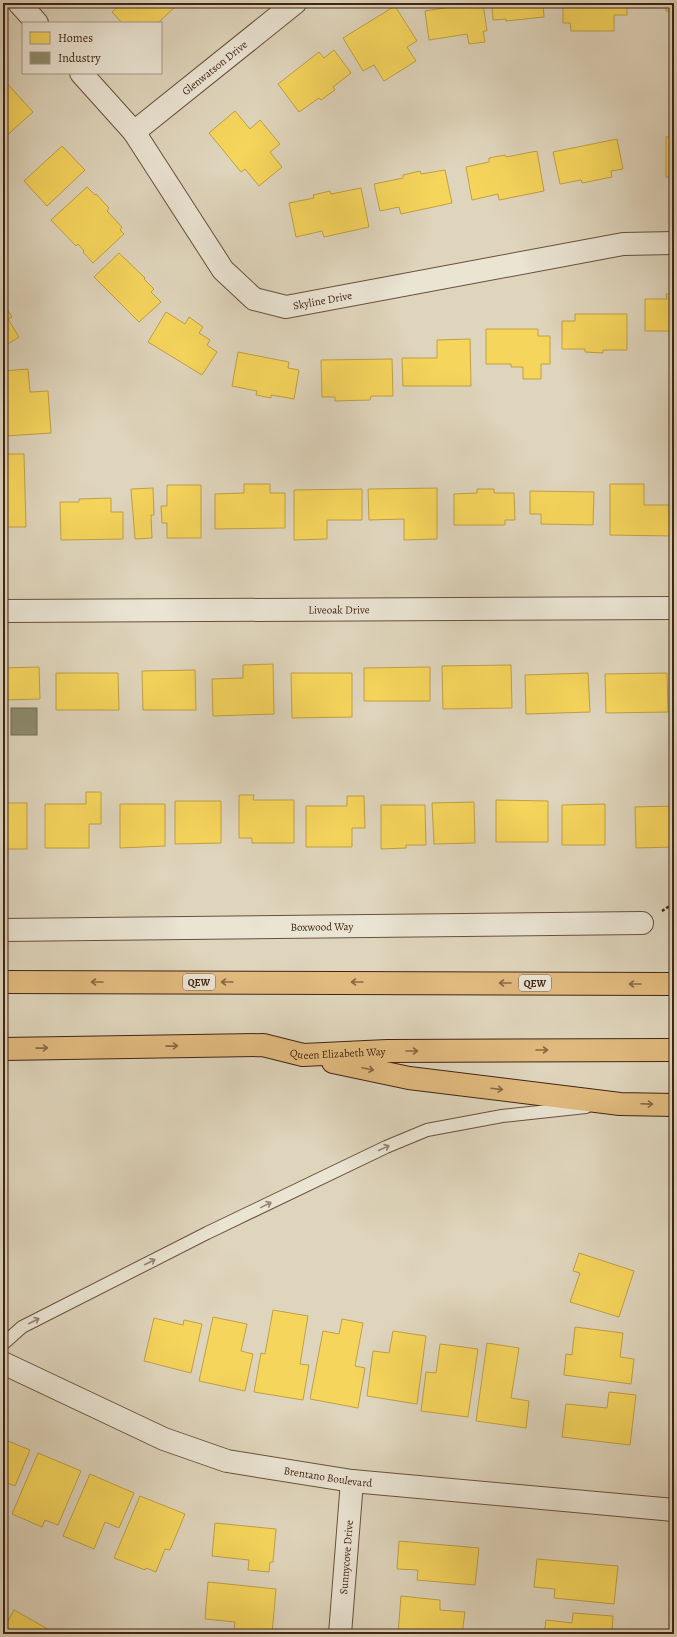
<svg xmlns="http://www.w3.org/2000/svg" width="677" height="1637" font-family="Alegreya,serif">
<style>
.homes{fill:#f6d55c;stroke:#c0a046}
.industry{fill:#8c8c6e;stroke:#766d52}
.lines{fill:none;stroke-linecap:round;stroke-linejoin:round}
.service-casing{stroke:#69503c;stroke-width:14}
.minor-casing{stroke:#69503c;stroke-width:24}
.motorway-casing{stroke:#422412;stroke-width:24}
.path{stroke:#422412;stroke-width:2.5;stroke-dasharray:3 2;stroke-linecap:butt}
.service{stroke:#eae4d3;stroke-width:12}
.minor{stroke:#eae4d3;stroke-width:22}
.motorway{stroke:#e0ba7e;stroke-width:22}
.oneway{stroke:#896843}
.oneway2{stroke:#968472}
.labels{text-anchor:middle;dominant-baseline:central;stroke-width:4;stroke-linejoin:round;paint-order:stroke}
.shield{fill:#eae4d3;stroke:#745e4c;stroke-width:1}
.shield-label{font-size:10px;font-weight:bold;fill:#422412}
.street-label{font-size:11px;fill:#422412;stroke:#eae4d3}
</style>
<rect width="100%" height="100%" fill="#dfd5bc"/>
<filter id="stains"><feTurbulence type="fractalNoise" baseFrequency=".005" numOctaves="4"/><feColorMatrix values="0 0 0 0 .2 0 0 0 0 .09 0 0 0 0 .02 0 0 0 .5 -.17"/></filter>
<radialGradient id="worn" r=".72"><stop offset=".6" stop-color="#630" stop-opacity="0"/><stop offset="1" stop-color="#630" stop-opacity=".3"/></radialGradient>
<g class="homes">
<polygon points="122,3 179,3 158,23 122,23 112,12"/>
<polygon points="450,3 483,3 487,31 483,31 485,42 469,44 467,34 429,40 425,11 450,7"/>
<polygon points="492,3 549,3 543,4 544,17 506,21 506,19 493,20"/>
<polygon points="563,3 627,3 627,15 614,15 614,31 571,31 570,23 563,23"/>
<rect x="666" y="3" width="8" height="8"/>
<polygon points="395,6 417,41 407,47 416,61 384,81 374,65 363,71 343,38"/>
<polygon points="334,50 351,73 333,87 335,90 321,100 319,98 299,112 278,84 319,52 324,58"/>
<polygon points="3,79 33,112 3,139"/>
<polygon points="235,111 250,129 260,120 280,144 270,152 282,167 259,186 245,169 241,172 209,133"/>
<rect x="666" y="137" width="8" height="40"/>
<polygon points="617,139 623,169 611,171 612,177 582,183 581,180 560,184 553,152"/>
<polygon points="62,146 85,170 47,206 24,181"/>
<polygon points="537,151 544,191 499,200 498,194 472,200 466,167 489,162 489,158 505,155 506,157"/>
<polygon points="445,170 452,203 401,214 399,207 380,211 374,184 403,178 403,175 420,171 421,174"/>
<polygon points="87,187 95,195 96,194 109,208 107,211 122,227 120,230 124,234 93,263 83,252 84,251 78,244 76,246 51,220"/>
<polygon points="361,188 369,227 324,237 322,231 296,237 289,203 314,198 313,195 330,191 331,194"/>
<polygon points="119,253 145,278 144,279 154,289 151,292 161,302 139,322 94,277"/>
<polygon points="666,294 674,294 674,331 645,331 645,299 667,299"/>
<polygon points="3,303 12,317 8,319 19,337 3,347"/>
<polygon points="166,312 185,324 189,317 203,327 199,333 210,340 207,345 217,352 202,375 148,342"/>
<polygon points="575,314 627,314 627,350 603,350 603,353 585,352 585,349 562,349 562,321 575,321"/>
<polygon points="486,329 538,329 538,336 550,336 550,364 541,364 541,379 523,379 523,367 511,367 511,364 486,364"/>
<polygon points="470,339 471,386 403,386 402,358 437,358 437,340"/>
<polygon points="238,352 289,362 288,368 299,370 294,399 271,395 271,398 256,395 257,391 232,386"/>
<polygon points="392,359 393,396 371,396 370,400 335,401 335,397 322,397 321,360"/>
<polygon points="28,369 30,392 48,391 51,433 6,436 3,422 3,371"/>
<polygon points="3,454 24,454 26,527 3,527"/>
<polygon points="244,484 270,484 270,493 285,493 285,528 215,529 215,494 244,493"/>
<polygon points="610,484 644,484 644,505 674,505 674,536 610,535"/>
<polygon points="167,485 201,485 201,538 167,538 167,523 162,523 161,506 167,506"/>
<polygon points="153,488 154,515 151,515 152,538 135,539 131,489"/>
<polygon points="437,488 437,539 404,540 404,519 369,520 368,489"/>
<polygon points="362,489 362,520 327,520 327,539 294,540 294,490"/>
<polygon points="477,489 494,489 494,493 514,493 515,520 505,520 505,525 454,525 454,494 477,493"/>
<polygon points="530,491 594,492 593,525 541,524 541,514 530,514"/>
<polygon points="111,498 111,512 123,512 123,539 61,540 60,502 79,502 79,499"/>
<polygon points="273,664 274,714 213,716 212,679 243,678 243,665"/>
<polygon points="511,665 512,708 443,709 442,666"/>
<polygon points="39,667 40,699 3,700 3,668"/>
<polygon points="430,667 430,701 364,701 364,668"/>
<polygon points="195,670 196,710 143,710 142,671"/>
<polygon points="56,673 118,673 119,710 56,710"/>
<polygon points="291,673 352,673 352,717 292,718"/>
<polygon points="588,673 590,712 526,714 525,675"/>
<polygon points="667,673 668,712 606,713 605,674"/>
<polygon points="86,792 101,792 101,824 89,824 89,848 45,848 45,804 86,804"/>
<polygon points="239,795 254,795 253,800 294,800 294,843 252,843 252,838 239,838"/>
<polygon points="347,796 364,796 365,828 352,828 352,847 306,847 306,806 347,806"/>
<polygon points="496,800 548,801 548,842 496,842"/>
<polygon points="175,801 221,801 221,843 175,844"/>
<polygon points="474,802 475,843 434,844 432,803"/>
<rect x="3" y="803" width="24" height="46"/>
<polygon points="120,804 165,804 165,846 120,848"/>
<polygon points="605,804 605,845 562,845 562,805"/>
<polygon points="381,805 425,805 426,845 406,845 406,848 381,849"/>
<polygon points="674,806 674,847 636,848 635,807"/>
<polygon points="579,1253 634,1271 619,1317 570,1302 580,1273 573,1271"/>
<polygon points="273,1310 308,1316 300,1364 309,1365 303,1400 254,1392 261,1353 265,1354"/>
<polygon points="213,1317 247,1324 241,1351 253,1354 245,1391 199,1381"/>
<polygon points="154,1318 183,1325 184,1320 202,1324 191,1373 144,1361"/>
<polygon points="342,1319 363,1323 355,1366 365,1368 358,1408 310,1399 323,1331 339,1334"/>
<polygon points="575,1327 623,1333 620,1357 634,1359 631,1384 564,1375 566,1354 572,1355"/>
<polygon points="393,1331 426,1336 417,1404 367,1396 373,1351 389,1353"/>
<polygon points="487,1343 519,1348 511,1398 529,1401 526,1428 476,1421"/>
<polygon points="440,1344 478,1349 468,1417 421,1411 426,1372 436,1373"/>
<polygon points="609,1392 636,1395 630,1445 562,1437 566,1404 607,1408"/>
<polygon points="3,1439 30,1450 15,1486 5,1482 3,1488"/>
<polygon points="38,1453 81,1471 58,1525 45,1520 42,1527 12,1514"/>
<polygon points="90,1474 134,1493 119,1528 105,1522 94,1549 63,1536"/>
<polygon points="140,1496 185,1514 170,1550 165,1549 156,1572 146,1568 145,1570 114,1558"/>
<polygon points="215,1523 276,1529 273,1562 270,1562 269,1572 248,1570 249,1560 212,1556"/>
<polygon points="399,1541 479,1548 475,1585 417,1580 418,1570 397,1569"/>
<polygon points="537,1559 618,1566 614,1604 554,1598 555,1589 534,1587"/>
<polygon points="208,1582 276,1589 272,1634 234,1631 235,1622 205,1619"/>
<polygon points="401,1596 440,1600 440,1610 465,1612 462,1634 398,1634"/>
<polygon points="14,1610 53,1632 54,1630 60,1634 3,1634 3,1630"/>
<polygon points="573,1613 613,1616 612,1634 544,1634 546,1620 572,1623"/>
</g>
<rect class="industry" x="11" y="708" width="26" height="27"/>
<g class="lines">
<defs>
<polyline id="service" points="3,1344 22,1327 207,1233 386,1147 427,1130 502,1116 586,1107"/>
<g id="minor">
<polyline points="19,3 37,23"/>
<path id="s1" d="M81,73l53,59 89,138 31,29 32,8 337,-63 51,-1"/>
<path id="s2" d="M134,132l161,-129"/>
<path id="s3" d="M3,611l671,-3"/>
<path id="s4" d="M3,930l639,-7"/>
<path id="s5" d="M3,1363l161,76 63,22 125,20 322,29"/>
<path id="s6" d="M340,1634l12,-153"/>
</g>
<g id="motorway">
<polyline points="3,982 674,984"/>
<path id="s7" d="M3,1049l260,-4 40,10 84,-4 287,-1"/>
<polyline points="333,1062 409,1078 620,1104 674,1105"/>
</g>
</defs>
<use href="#service" class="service-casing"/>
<use href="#minor" class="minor-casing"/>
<use href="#motorway" class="motorway-casing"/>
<polyline class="path" points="662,911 668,907 674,907"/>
<use href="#service" class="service"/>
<use href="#minor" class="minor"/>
<use href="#motorway" class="motorway"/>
</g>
<defs><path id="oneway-shaft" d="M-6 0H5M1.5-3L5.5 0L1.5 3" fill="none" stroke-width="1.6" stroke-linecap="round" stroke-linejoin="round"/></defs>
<g class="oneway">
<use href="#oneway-shaft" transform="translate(97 982) rotate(-180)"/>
<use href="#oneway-shaft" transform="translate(227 982) rotate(-180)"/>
<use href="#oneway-shaft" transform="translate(357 982) rotate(-180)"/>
<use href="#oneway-shaft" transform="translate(505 983) rotate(-180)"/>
<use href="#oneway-shaft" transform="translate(635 984) rotate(-180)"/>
<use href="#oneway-shaft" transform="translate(172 1046) rotate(-1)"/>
<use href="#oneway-shaft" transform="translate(42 1048) rotate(-1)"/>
<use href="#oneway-shaft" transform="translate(542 1050)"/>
<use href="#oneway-shaft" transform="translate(412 1051)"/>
<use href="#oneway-shaft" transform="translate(368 1069) rotate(12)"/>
<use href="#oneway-shaft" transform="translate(497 1089) rotate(7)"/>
<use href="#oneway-shaft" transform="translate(647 1104) rotate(2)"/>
</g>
<g class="oneway2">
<use href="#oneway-shaft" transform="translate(384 1148) rotate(-25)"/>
<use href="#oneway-shaft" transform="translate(266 1205) rotate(-26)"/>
<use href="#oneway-shaft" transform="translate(150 1262) rotate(-27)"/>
<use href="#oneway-shaft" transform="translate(34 1321) rotate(-27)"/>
</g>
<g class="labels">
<g class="shield">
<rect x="183" y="974" width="32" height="16" rx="3"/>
<rect x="519" y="975" width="32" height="16" rx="3"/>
</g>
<g class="shield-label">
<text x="199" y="982">QEW</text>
<text x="535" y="983">QEW</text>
</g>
<g class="street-label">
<text stroke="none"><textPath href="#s2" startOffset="103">Glenwatson Drive</textPath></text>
<text stroke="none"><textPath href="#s1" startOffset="356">Skyline Drive</textPath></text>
<text stroke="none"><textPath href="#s3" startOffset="336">Liveoak Drive</textPath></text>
<text stroke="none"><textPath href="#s4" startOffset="319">Boxwood Way</textPath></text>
<text stroke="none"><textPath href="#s7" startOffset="336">Queen Elizabeth Way</textPath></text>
<text stroke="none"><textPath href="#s5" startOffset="347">Brentano Boulevard</textPath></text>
<text stroke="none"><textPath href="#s6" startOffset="77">Sunnycove Drive</textPath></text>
</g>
</g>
<rect width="677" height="1637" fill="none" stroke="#dfd5bc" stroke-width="16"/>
<rect x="4" y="4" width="669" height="1629" fill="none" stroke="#422412" stroke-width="2"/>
<rect x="8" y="8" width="661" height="1621" fill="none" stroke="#422412"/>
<rect x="22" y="22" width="140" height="52" fill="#eae4d3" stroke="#a79786"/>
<rect x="30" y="32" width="20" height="12" fill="#f6d55c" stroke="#a79786"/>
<text x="58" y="42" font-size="12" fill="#422412">Homes</text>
<rect x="30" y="52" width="20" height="12" fill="#8c8c6e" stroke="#a79786"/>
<text x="58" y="62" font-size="12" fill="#422412">Industry</text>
<rect width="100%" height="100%" filter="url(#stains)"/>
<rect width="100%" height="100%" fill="url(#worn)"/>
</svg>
